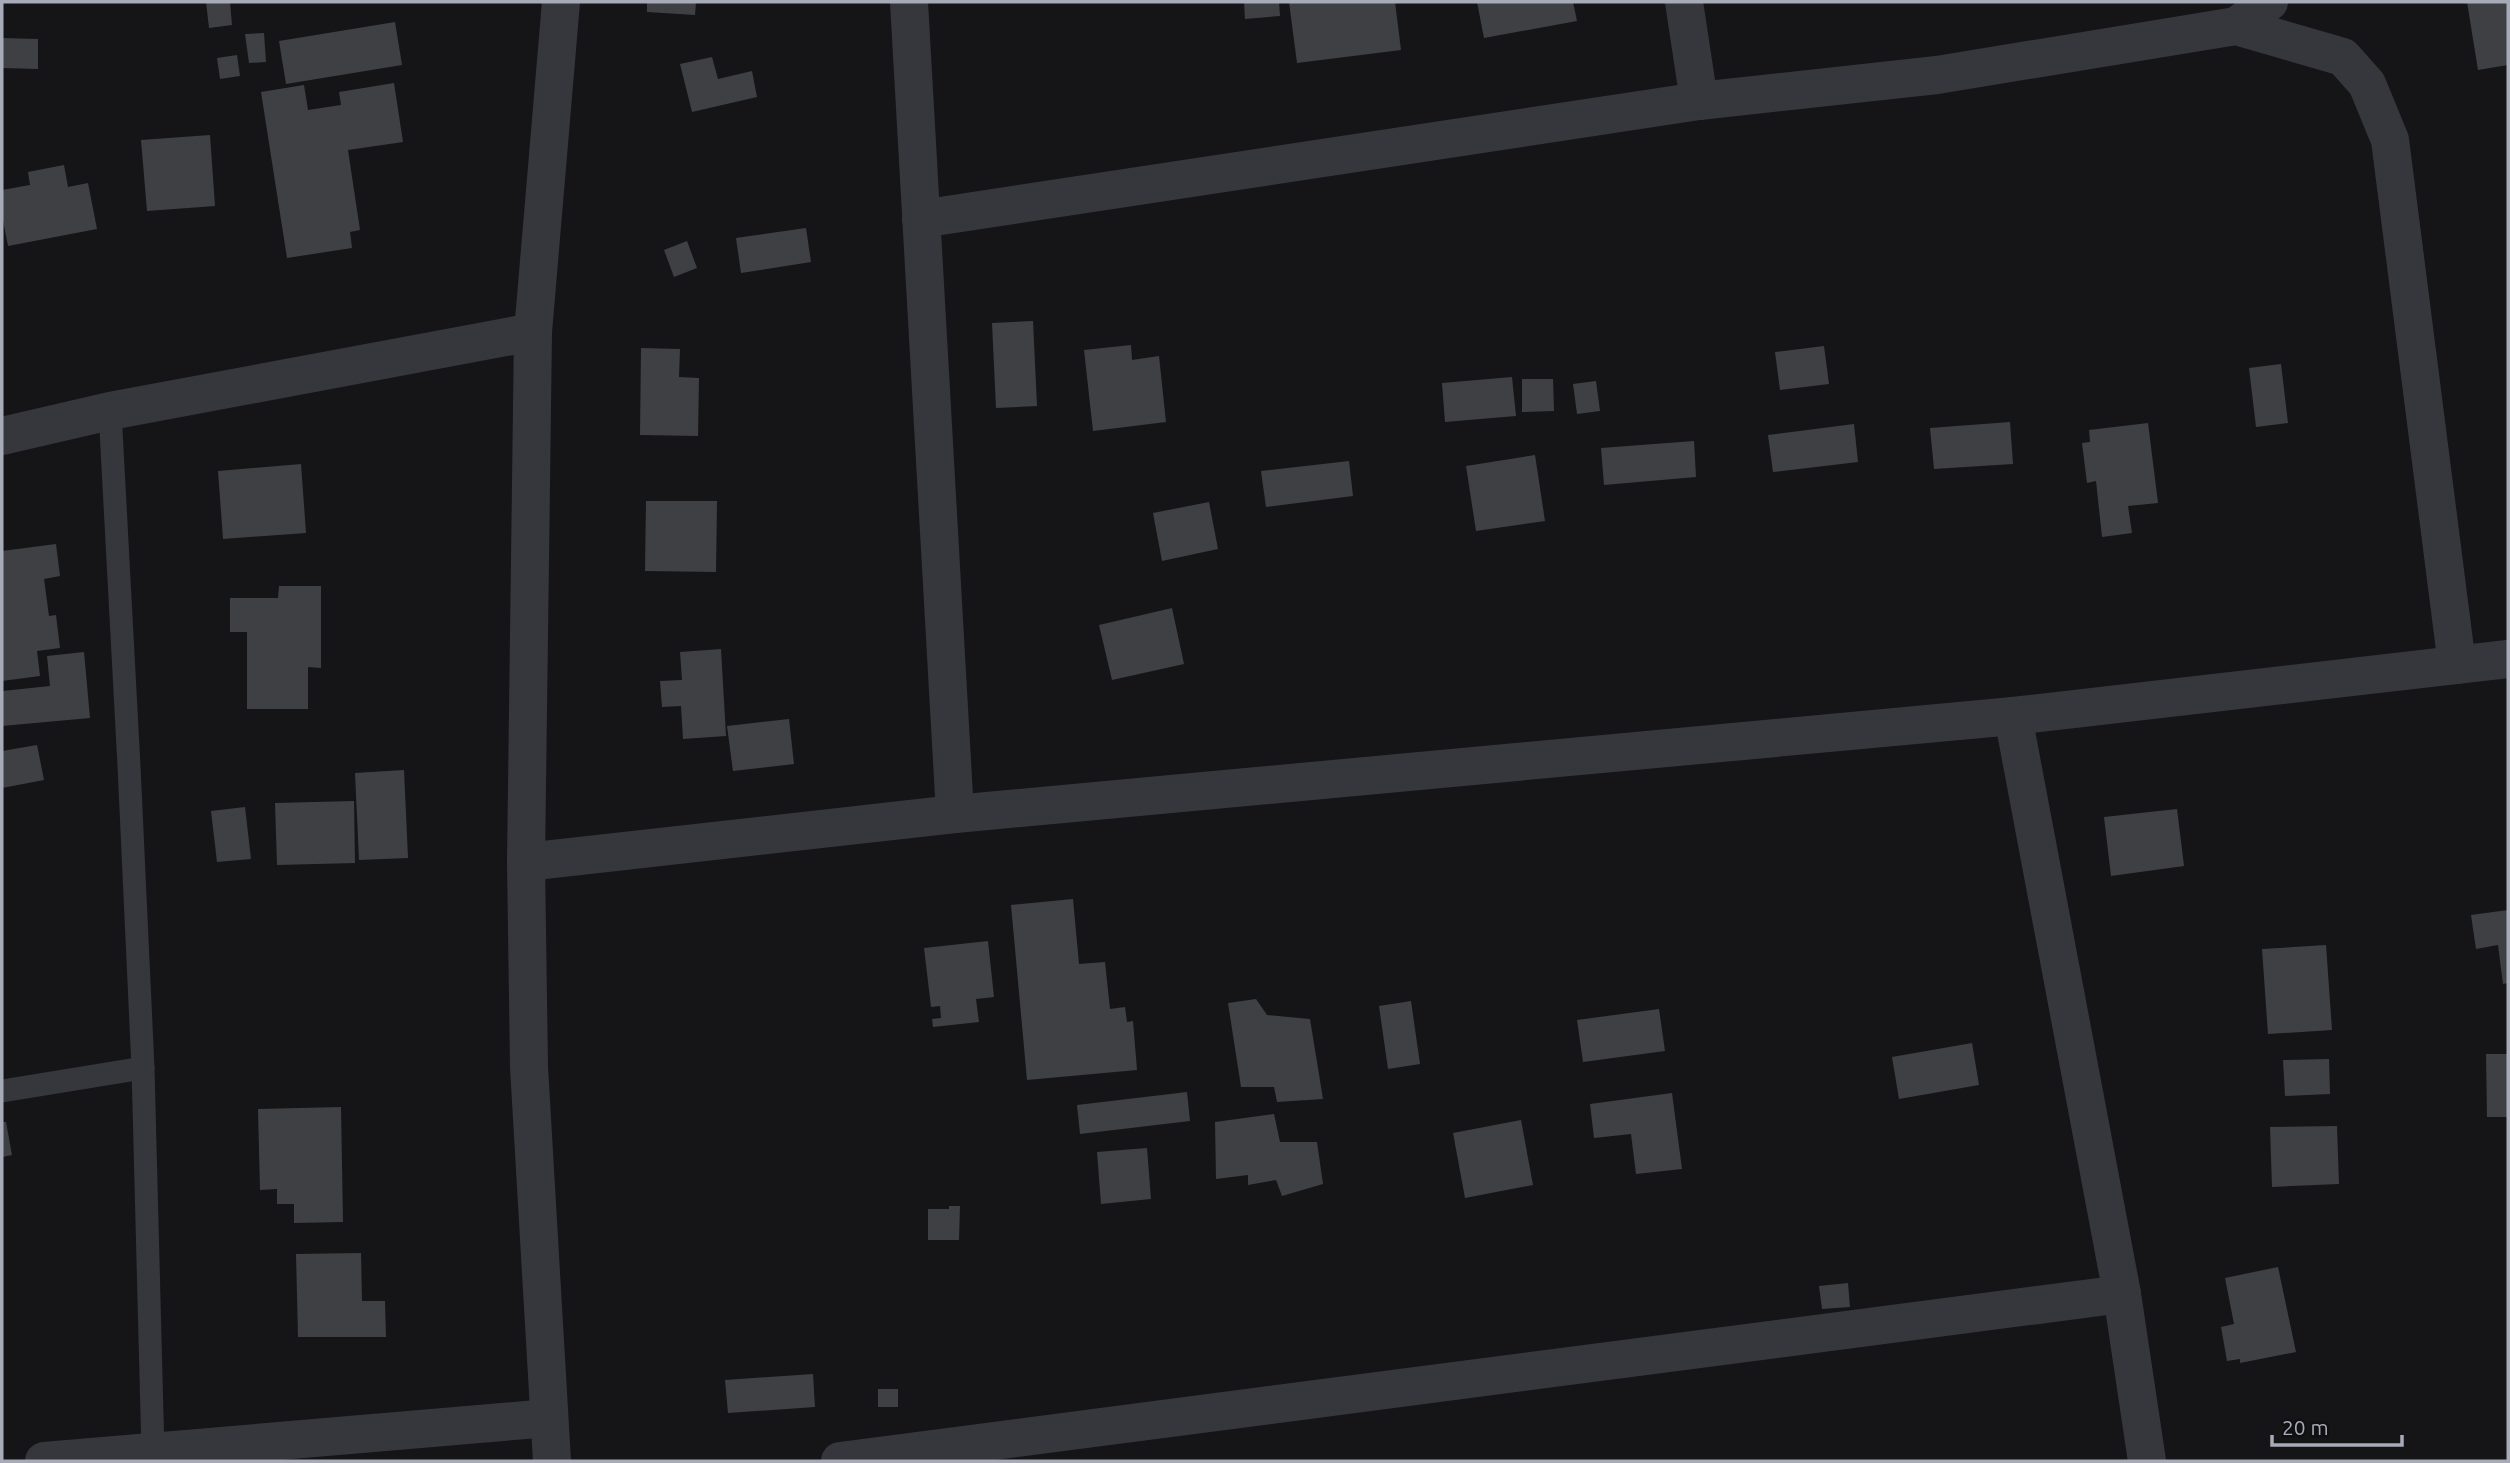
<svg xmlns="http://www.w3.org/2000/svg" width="2510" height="1463" font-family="Ubuntu,sans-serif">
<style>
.building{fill:#3f4044}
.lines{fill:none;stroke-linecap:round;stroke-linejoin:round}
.lane{stroke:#36373c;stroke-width:23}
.street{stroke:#36373c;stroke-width:38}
</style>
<rect width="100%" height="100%" fill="#151517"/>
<g class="building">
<polygon points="206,2 230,2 232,25 209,28"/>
<polygon points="647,2 696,2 695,15 647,12"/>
<polygon points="1244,2 1279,2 1280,16 1245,19"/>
<polygon points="1289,2 1395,2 1401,50 1297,63"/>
<polygon points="1477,2 1573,2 1577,21 1484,38"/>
<polygon points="2467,2 2508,2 2508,65 2478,70"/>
<polygon points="395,22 402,65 286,84 279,41"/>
<polygon points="264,33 266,62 249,63 245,34"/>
<polygon points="2,38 38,39 38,69 2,68"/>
<polygon points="237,55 240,76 220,79 217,58"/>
<polygon points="712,57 718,79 752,71 757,97 692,112 680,64"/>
<polygon points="394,83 403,142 348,150 360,230 350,232 352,248 287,258 261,92 304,85 308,110 341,105 339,92"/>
<polygon points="210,135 215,206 147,211 141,140"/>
<polygon points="64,165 68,187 88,183 97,229 8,246 2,215 2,190 30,185 28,172"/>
<polygon points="806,228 811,262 741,273 736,238"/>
<polygon points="687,241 697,268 674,277 664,250"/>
<polygon points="1033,321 1037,406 996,408 992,323"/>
<polygon points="1131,345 1132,360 1159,356 1166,422 1093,431 1084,350"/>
<polygon points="1824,346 1829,384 1780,390 1775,352"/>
<polygon points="641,348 680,349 679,377 699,378 698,436 640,435"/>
<polygon points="2281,364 2288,423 2256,427 2249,368"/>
<polygon points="1512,377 1516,416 1445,422 1442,383"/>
<polygon points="1522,379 1553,379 1554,411 1522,412"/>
<polygon points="1596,381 1600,411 1577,414 1573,384"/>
<polygon points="2010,422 2013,464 1934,469 1930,428"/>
<polygon points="2148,423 2158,503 2128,506 2132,533 2102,537 2096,481 2087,483 2082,443 2090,442 2089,430"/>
<polygon points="1854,424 1858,462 1773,472 1768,435"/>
<polygon points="1694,441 1696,477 1604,485 1601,448"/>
<polygon points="1535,455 1545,521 1476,531 1466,466"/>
<polygon points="1349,461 1353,496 1266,507 1261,471"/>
<polygon points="301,464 306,533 223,539 218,471"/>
<polygon points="646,501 717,501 716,572 645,571"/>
<polygon points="1209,502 1218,549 1162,561 1153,513"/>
<polygon points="56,544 60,576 44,579 49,616 56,615 60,648 37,651 40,676 2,681 2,551"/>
<polygon points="279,586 321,586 321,668 308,667 308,709 247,709 247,632 230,632 230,598 278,598"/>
<polygon points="1172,608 1184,664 1112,680 1099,625"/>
<polygon points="721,649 726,736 683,739 681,706 662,707 660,681 682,680 680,652"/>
<polygon points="84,652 90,718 2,726 2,691 50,686 47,656"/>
<polygon points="789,719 794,764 733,771 727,726"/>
<polygon points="37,745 44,780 2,788 2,751"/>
<polygon points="404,770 408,858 359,860 355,773"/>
<polygon points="354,801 355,863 277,865 275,803"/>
<polygon points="245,807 251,859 217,862 211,811"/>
<polygon points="2177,809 2184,866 2111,876 2104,817"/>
<polygon points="1073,899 1079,964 1105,962 1110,1009 1125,1007 1127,1022 1133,1021 1137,1070 1027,1080 1011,905"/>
<polygon points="2508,910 2508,983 2503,984 2498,945 2476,949 2471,915"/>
<polygon points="988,941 994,997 976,999 979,1022 933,1027 932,1019 941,1018 940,1006 931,1007 924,948"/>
<polygon points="2326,945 2332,1030 2268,1034 2262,949"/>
<polygon points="1256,999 1267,1015 1310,1019 1323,1099 1277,1102 1274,1087 1241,1087 1228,1003"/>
<polygon points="1411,1001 1420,1064 1388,1069 1379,1006"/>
<polygon points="1659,1009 1665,1051 1583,1062 1577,1020"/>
<polygon points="1972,1043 1979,1085 1899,1099 1892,1057"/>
<polygon points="2486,1054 2508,1054 2508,1117 2487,1117"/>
<polygon points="2329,1059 2330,1094 2285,1096 2283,1060"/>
<polygon points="1187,1092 1190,1121 1080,1134 1077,1105"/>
<polygon points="1672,1093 1682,1169 1636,1174 1631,1134 1594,1138 1590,1104"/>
<polygon points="341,1107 343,1222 294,1223 294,1204 277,1204 277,1189 260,1190 258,1109"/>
<polygon points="1274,1114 1280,1142 1317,1142 1323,1184 1282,1196 1276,1180 1248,1185 1248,1175 1216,1179 1215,1122"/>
<polygon points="1521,1120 1533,1185 1465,1198 1453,1133"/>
<polygon points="2,1122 6,1122 12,1155 2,1157"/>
<polygon points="2337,1126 2339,1184 2272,1187 2270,1127"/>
<polygon points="1147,1148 1151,1199 1101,1204 1097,1152"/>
<polygon points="949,1206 960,1206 959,1240 928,1240 928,1209 949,1209"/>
<polygon points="361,1253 362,1301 385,1301 386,1337 298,1337 296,1254"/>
<polygon points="2278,1267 2296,1352 2240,1363 2240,1359 2227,1361 2221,1327 2234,1324 2225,1278"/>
<polygon points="1848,1283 1850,1307 1822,1309 1819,1286"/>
<polygon points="813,1374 815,1407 728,1413 725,1380"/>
<rect x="878" y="1389" width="20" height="18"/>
</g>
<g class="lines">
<g class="lane">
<polyline points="110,411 129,766 143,1068 153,1453"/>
<polyline points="2,1091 143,1068"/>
</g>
<g class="street">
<polyline points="909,2 955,814"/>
<polyline points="1684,2 1699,101"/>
<polyline points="2236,26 2269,2"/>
<polyline points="921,219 1699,101 1937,75 2236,26 2343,57 2367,84 2390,140 2457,665"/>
<polyline points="2,436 110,411 533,332"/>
<polyline points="2013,716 2122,1294 2147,1461"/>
<polyline points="526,862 955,814 2013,716 2508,659"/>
<polyline points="44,1461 549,1418"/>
<polyline points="552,1461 529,1067 526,862 533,332 561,2"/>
<polyline points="840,1461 2122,1294"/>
</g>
</g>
<rect width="2510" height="1463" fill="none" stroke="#a7abb7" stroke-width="7"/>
<path d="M2272 1435v10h130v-10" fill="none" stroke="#a7abb7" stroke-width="3.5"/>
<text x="2282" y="1435" font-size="21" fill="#a7abb7" stroke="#101012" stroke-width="5" paint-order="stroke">20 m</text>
</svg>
